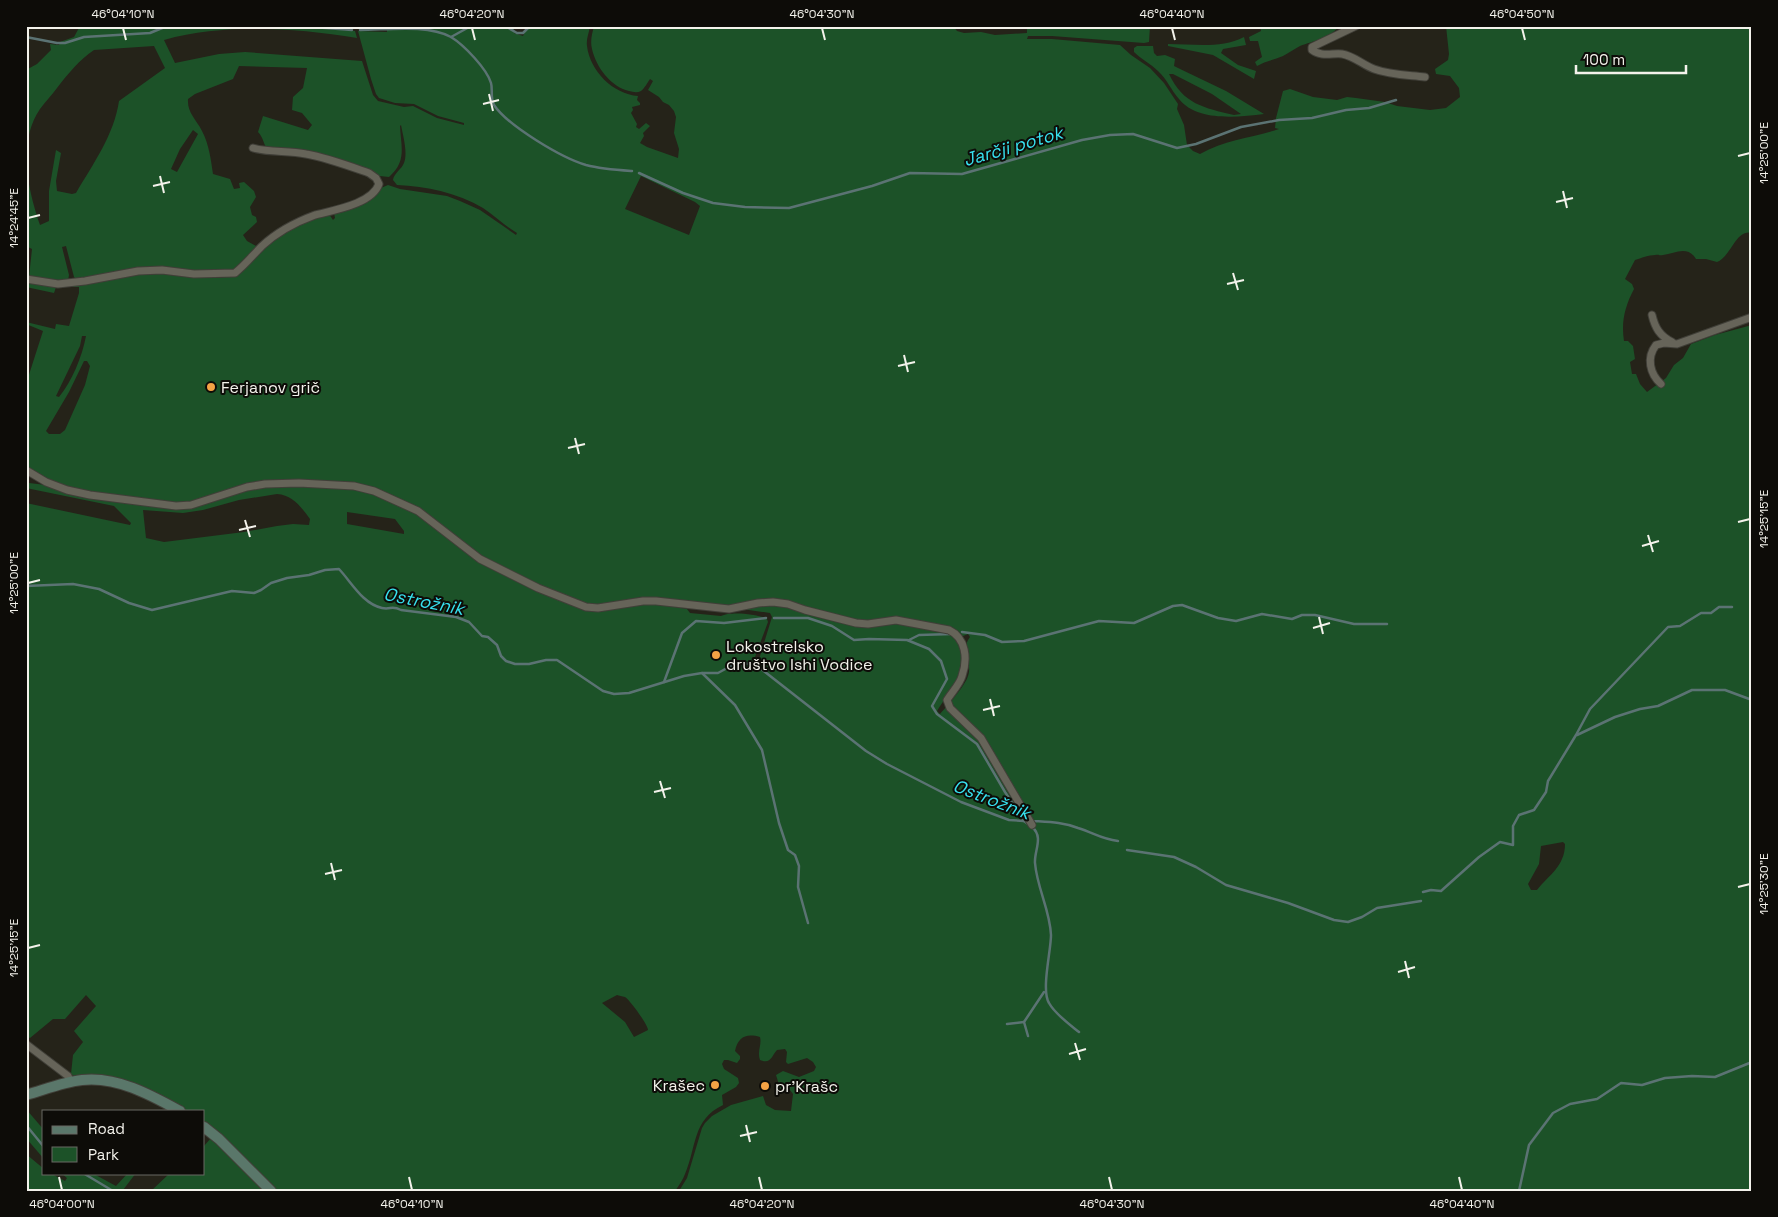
<svg xmlns="http://www.w3.org/2000/svg" width="1778" height="1217" font-family="'Space Grotesk',sans-serif">
<style>
.green{fill:#1c5228;fill-rule:evenodd}
.lines{fill:none;stroke-linecap:round;stroke-linejoin:round}
.stream{stroke:#5b7373;stroke-width:2.5}
.street-casing{stroke:#403f38;stroke-width:9}
.secondary-casing{stroke:#403f38;stroke-width:12}
.street{stroke:#666459;stroke-width:7}
.secondary{stroke:#5a776a;stroke-width:10}
.ticks{fill:none;stroke:#f3f2eb;stroke-width:2}
.poi-dot{fill:#f5a345;stroke:#0d0c08;stroke-width:2}
.labels{text-anchor:middle;dominant-baseline:central;stroke-width:4;stroke-linejoin:round;paint-order:stroke}
.poi-label{font-size:16px;fill:#f3f2eb;stroke:#0d0c08;text-anchor:start}
.water-label{font-size:18px;font-style:italic;fill:#37e1ee;stroke:#0d0c08}
.neatline{fill:none;stroke:#f3f2eb;stroke-width:2}
.ticks-label{font-size:12px;text-anchor:middle;fill:#f3f2eb}
</style>
<rect width="100%" height="100%" fill="#252319"/>
<g class="green">
<path d="M80,26h208l67,5 2,7c-63,-10 -131,-15 -193,2l11,23 44,-9 26,-2 117,9 11,34 5,6 26,6 9,-1 24,12 27,7v-2l-26,-7 -24,-12 -19,-1 -16,-5 -3,-4 -5,-15 -13,-48 29,1v-2l-30,-1v-3h153v3h4v4l9,3 5,-10h62c-1,7 -4,13 -3,20 3,25 26,48 51,50l-1,4 3,3v2l-8,2 1,3 -2,3 6,11 -1,3 3,2 7,-6 4,3 -7,7 1,3 -4,7 7,4 31,11 1,-9 -5,-16 2,-16 -2,-6 -5,-6 -6,-3 -4,-5 -11,-7 5,-9 -3,-2c-2,3 -6,10 -9,12 -4,2 -8,1 -12,0 -18,-4 -33,-24 -37,-42 -2,-8 0,-15 2,-23h359l4,5 7,2 17,-1 14,3 32,-2v-7h123l-1,16 -5,1 -92,-7h-24l-1,3h25l68,6 11,10 19,13 14,15 14,21 -1,5 7,16 3,20 6,6 7,3c26,-15 52,-16 79,-25l-4,-1 1,-10 7,-27 7,-2 23,8 24,3 10,-3 9,1 29,4 12,4 33,4 16,-2 14,-11 -1,-9 -9,-12 -14,-2 -1,-5 13,-9 1,-6 -3,-28h306v207c-16,-5 -21,24 -35,29l-11,-3h-10c-8,-14 -21,-6 -33,-4 -6,1 -2,-1 -8,0 -6,0 -14,3 -20,5l-10,19 7,5 2,5c-9,17 -13,33 -10,52h4l5,5 2,13 -5,3 2,12h4l4,10 7,8 19,-14 8,-13 9,-7 8,-14 24,-9 37,-10v866h-1073l8,-13 15,-50 3,-5 7,-7 19,-11 32,-9 3,9 9,5 16,1 2,-17 -3,-4 -9,1 -5,-16 7,-4 16,6 15,-6 2,-4 -3,-5 -6,-4 -19,6 -2,-2 1,-10 -2,-3 -8,1c-6,7 -6,14 -17,10 -3,-9 2,-15 0,-23 -14,-4 -22,0 -25,14l5,5v3l-3,4 -9,-3h-4l-2,4 2,5 14,9 1,5 -3,4 -14,8 1,10c-31,15 -26,41 -38,69 -2,6 -6,11 -10,17h-399l-72,-68v-12h-17l-34,-18 -43,-16 -18,-2 -18,1 -3,-2 2,-19 10,-13 -9,-11 22,-25 -10,-11 -21,24h-12l-23,19 -4,-2v-533l104,22 1,-2 -17,-17 -88,-18 3,-5 17,2 43,13 85,10 17,-1 57,-18 25,-3h49l41,5 18,5 43,21 26,23 30,21 17,10 78,34 12,4 11,1 42,-7h13l34,6 3,4 31,3c9,-5 38,-2 46,3l1,3 -16,43 4,4 16,-52 -2,-4 -96,-14 -24,-1 -57,8 -15,-4 -27,-10 -67,-32 -28,-20 -29,-27 -45,-21 -17,-5 -16,-3 -83,-3 -17,3 -60,20 -26,-1 -96,-14 -25,-9 -16,-11v-85l17,-53 -17,-7v-2l29,7 1,-5 13,2 10,-33v-6h-23l-2,6 -28,-6v-6c21,3 40,5 61,2 25,-4 50,-13 76,-11 19,1 53,10 72,3 12,-6 19,-21 29,-30 20,-16 41,-25 65,-31l4,6 2,-2 -1,-5 37,-16 10,-9 7,-3 12,4 47,7 13,5 20,9 36,25 1,-2c-12,-7 -22,-17 -34,-25 -25,-15 -57,-22 -86,-23l-4,-5c1,-7 8,-10 11,-17 4,-11 -1,-27 -3,-38l-1,1c1,21 7,35 -11,51l-9,-1 -19,-9 -38,-11 -29,-6 -25,1c-6,-6 -5,-13 -11,-19l5,-16 45,14 4,-5 -10,-12 -10,-3 1,-13 10,-9 4,-20 -68,-2 -6,13 -38,15 -7,5c-1,14 8,20 14,32 7,13 9,29 11,43l17,5 4,10 6,-1 -1,-5 5,-1 10,9 2,6 -6,10 2,8 4,2 1,5 -14,13 4,6 11,6 -19,20 -6,4 -8,2h-31l-19,-4 -25,-1 -73,12 -3,-3 -8,-31 -4,1 7,28 -1,6 -39,-4 3,-28 -6,-3v-176l11,-6 14,-14 -1,-6 9,1 1,-3 14,-5zM154,46l11,22 -46,33c-5,34 -26,63 -43,92l-4,1 -15,-3 -1,-10 5,-28 -5,-3 -7,41v30l-9,4c-12,-35 -23,-82 0,-116 5,-7 12,-14 17,-21 10,-13 23,-29 37,-38zM193,130l5,4 -21,38 -6,-3 9,-20zM641,176l54,26 5,4 -11,29 -64,-26zM82,336h4c-4,21 -14,45 -27,61l-3,-1 24,-50zM84,361h3l3,5 -5,19 -20,45 -5,4h-11l-3,-3 23,-39zM277,494c16,1 24,13 33,25l-1,6 -16,-1 -16,2 -33,6 -80,10 -18,-4 -3,-28 40,3 20,-3 36,-10zM347,512l48,7 9,12v3l-57,-10zM948,628l15,8 5,-2 2,3c-10,12 3,26 -2,39 -3,10 -21,30 -28,38l-3,-3c7,-12 17,-22 22,-34 5,-10 5,-26 1,-35 -3,-5 -8,-8 -13,-10zM1563,842l2,2c0,22 -16,31 -28,46h-6l-3,-6 11,-20 2,-18zM617,995c2,1 5,1 8,2 5,3 23,28 23,33l-14,7 -9,-15 -23,-19z"/>
<path d="M1260,26h79c-8,12 -26,15 -39,20 -6,3 -11,7 -17,10 -9,4 -18,5 -26,10l-2,-4 7,-5 -4,-16h-8l-1,-4 12,-6z"/>
<path d="M1244,37l2,8 -23,4 -2,4 17,12 18,6 -2,8 -41,-24 -45,-9v-2c25,0 53,5 76,-7z"/>
<path d="M1137,46h16l1,7 3,3 8,-1 10,4 -1,7 4,2 48,23 38,23c-26,3 -67,8 -85,-15 -8,-9 -12,-20 -21,-28 -7,-7 -17,-12 -24,-19v-4zM1169,74h4l39,20 29,20 -7,1c-30,-7 -51,-11 -65,-41z"/>
<polygon points="26,1109 44,1130 44,1159 26,1138"/>
<polygon points="211,1138 265,1191 151,1191 170,1173 204,1173 204,1146"/>
<polygon points="26,1154 44,1169 44,1173 50,1173 65,1181 67,1178 61,1173 92,1173 116,1186 128,1173 136,1173 123,1190 124,1191 26,1191"/>
</g>
<g class="lines">
<g class="stream">
<polyline points="299,26 352,30"/>
<polyline points="505,26 517,33 523,33 530,26"/>
<path d="M360,30c27,0 67,-6 91,7 13,8 36,32 40,46 2,7 -1,15 3,22 14,21 68,53 92,60 15,4 31,5 46,6"/>
<polyline points="26,37 57,43 65,43 84,37 150,33 167,26"/>
<polyline points="451,37 471,26"/>
<polyline points="639,173 683,193 713,203 745,207 789,208 872,186 910,173 962,174 1082,140 1110,135 1133,134 1177,148 1196,144 1241,127 1279,120 1312,118 1346,110 1369,108 1396,100"/>
<path d="M26,586l47,-2 26,5 30,14 23,7 80,-19 22,2 7,-3 10,-7 16,-5 22,-3 16,-5 14,-1c13,14 24,35 43,39 9,2 9,-3 19,2l55,7 13,5 13,14 6,1 9,8 4,11 5,5 9,3h14l17,-4h11l46,31 11,3 15,-1 55,-17 18,-3h16l20,-11 11,2"/>
<polyline points="774,618 808,618 832,626 854,640 869,639 907,640 929,649 941,661 947,679 932,706 937,714 977,744 1005,792 1024,821"/>
<polyline points="962,632 985,635 1002,642 1024,641 1099,621 1134,623 1173,606 1182,605 1218,618 1236,621 1262,614 1292,619 1302,615 1315,615 1354,624 1387,624"/>
<polyline points="909,640 919,635 952,634"/>
<polyline points="760,668 866,751 887,764 961,802 1009,820 1024,821 1028,824"/>
<polyline points="702,673 735,705 762,750 779,823 788,850 795,855 799,866 798,887 808,923"/>
<polyline points="664,682 682,633 696,621 724,623 766,618"/>
<polyline points="1577,735 1615,717 1640,709 1658,706 1692,690 1725,690 1752,700"/>
<path d="M1032,821c16,1 31,1 46,7 16,5 23,11 40,13"/>
<path d="M1032,827c12,10 2,24 3,36 2,25 15,47 16,72 0,16 -10,55 -2,68 6,11 20,21 30,29"/>
<polyline points="1127,850 1174,857 1196,867 1226,885 1288,903 1334,920 1348,922 1362,917 1377,908 1421,901"/>
<polyline points="1423,892 1431,890 1441,891 1479,857 1500,842 1513,845 1513,826 1519,815 1534,810 1546,792 1548,781 1576,735 1590,709 1668,627 1680,626 1701,613 1711,613 1719,607 1732,607"/>
<polyline points="1007,1024 1024,1022"/>
<polyline points="1028,1036 1024,1022 1044,992"/>
<polyline points="26,1125 44,1147"/>
<polyline points="83,1173 113,1191"/>
<polyline points="1519,1191 1529,1145 1553,1113 1570,1104 1597,1099 1621,1083 1642,1085 1665,1078 1692,1076 1715,1077 1752,1062"/>
</g>
<defs>
<g id="street">
<path d="M1356,26l-44,21v3c9,7 20,3 30,4 12,2 21,11 32,15 16,6 34,6 51,8"/>
<path d="M26,279l32,5 27,-3 53,-10 24,-1 32,4 41,-1c10,-8 18,-18 27,-27 15,-14 34,-24 53,-31 19,-5 57,-11 64,-31l-3,-6 -7,-5c-20,-7 -41,-15 -63,-19 -18,-4 -35,-1 -53,-6"/>
<path d="M1652,315c3,13 8,21 20,27"/>
<path d="M1661,384c-11,-10 -15,-26 -5,-39l8,-2 13,1 75,-27"/>
<path d="M26,470l20,12 21,8 23,5 86,11 15,-1 56,-18 18,-3 34,-1 55,3 20,5 44,20 62,48 58,29 48,19 12,1 45,-7h13l73,8 29,-6 15,-1 15,2 17,6 51,13 12,1 28,-4 53,10c17,8 19,29 13,46 -2,8 -10,16 -15,24l3,8 31,30 51,87"/>
<polyline points="26,1044 68,1076 71,1082"/>
</g>
<g id="secondary">
<path d="M26,1095c18,-5 37,-13 56,-15 35,-4 69,15 98,31"/>
<polyline points="204,1127 219,1139 271,1191"/>
</g>
</defs>
<use href="#street" class="street-casing"/>
<use href="#secondary" class="secondary-casing"/>
<use href="#street" class="street"/>
<use href="#secondary" class="secondary"/>
</g>
<path class="ticks" d="M123,28l3,12M472,28l3,12M822,28l3,12M1172,28l3,12M1522,28l3,12M489,94l4,17M483,104l16,-4M1738,156l12,-3M160,176l4,17M153,186l17,-4M1563,191l4,17M1556,202l17,-4M28,218l12,-3M1233,273l5,17M1227,284l17,-4M904,355l4,17M898,366l17,-4M575,438l4,16M568,448l17,-4M245,520l5,17M1738,522l12,-3M239,530l17,-4M1648,535l5,17M1642,546l17,-5M28,583l12,-3M1319,617l4,17M1313,628l17,-5M990,699l4,17M983,710l17,-4M660,781l5,17M654,792l17,-4M331,863l4,17M325,874l17,-4M1738,887l12,-3M28,948l12,-3M1405,961l4,17M1398,972l17,-5M1075,1043l5,17M1069,1054l17,-5M746,1125l4,17M740,1136l17,-4M59,1177l3,13M409,1177l3,13M759,1177l3,13M1109,1177l3,13M1459,1177l3,13"/>
<g class="poi-dot">
<circle cx="211" cy="387" r="5"/>
<circle cx="716" cy="655" r="5"/>
<circle cx="715" cy="1085" r="5"/>
<circle cx="765" cy="1086" r="5"/>
</g>
<g class="labels">
<g class="poi-label">
<text x="221" y="387">Ferjanov grič</text>
<text x="726" y="646">Lokostrelsko<tspan x="726" dy="18">društvo Ishi Vodice</tspan></text>
<text x="705" y="1085" text-anchor="end">Krašec</text>
<text x="775" y="1086">pr'Krašc</text>
</g>
<g class="water-label">
<text transform="translate(1013 146) rotate(-16)">Jarčji potok</text>
<text transform="translate(424 601) rotate(11)">Ostrožnik</text>
<text transform="translate(992 799) rotate(21)">Ostrožnik</text>
</g>
</g>
<rect width="1778" height="1217" fill="none" stroke="#0d0c08" stroke-width="55"/>
<rect x="42" y="1110" width="162" height="65" fill="#0d0c08" stroke="#696863"/>
<rect x="52" y="1126" width="25" height="8" fill="#5a776a" stroke="#696863"/>
<text x="88" y="1134" font-size="15" fill="#f3f2eb">Road</text>
<rect x="52" y="1147" width="25" height="15" fill="#1c5228" stroke="#696863"/>
<text x="88" y="1160" font-size="15" fill="#f3f2eb">Park</text>
<path d="M1576 65v8h110v-8" fill="none" stroke="#f3f2eb" stroke-width="2.5"/>
<text x="1583" y="65" font-size="15" fill="#f3f2eb" stroke="#0d0c08" stroke-width="4" paint-order="stroke">100 m</text>
<rect x="28" y="28" width="1722" height="1162" class="neatline"/>
<g class="ticks-label">
<text x="123" y="18">46°04'10"N</text>
<text x="472" y="18">46°04'20"N</text>
<text x="822" y="18">46°04'30"N</text>
<text x="1172" y="18">46°04'40"N</text>
<text x="1522" y="18">46°04'50"N</text>
<text transform="translate(1764 153) rotate(-90)" y="4">14°25'00"E</text>
<text transform="translate(14 218) rotate(-90)" y="4">14°24'45"E</text>
<text transform="translate(1764 519) rotate(-90)" y="4">14°25'15"E</text>
<text transform="translate(14 583) rotate(-90)" y="4">14°25'00"E</text>
<text transform="translate(1764 884) rotate(-90)" y="4">14°25'30"E</text>
<text transform="translate(14 948) rotate(-90)" y="4">14°25'15"E</text>
<text x="62" y="1208">46°04'00"N</text>
<text x="412" y="1208">46°04'10"N</text>
<text x="762" y="1208">46°04'20"N</text>
<text x="1112" y="1208">46°04'30"N</text>
<text x="1462" y="1208">46°04'40"N</text>
</g>
</svg>
